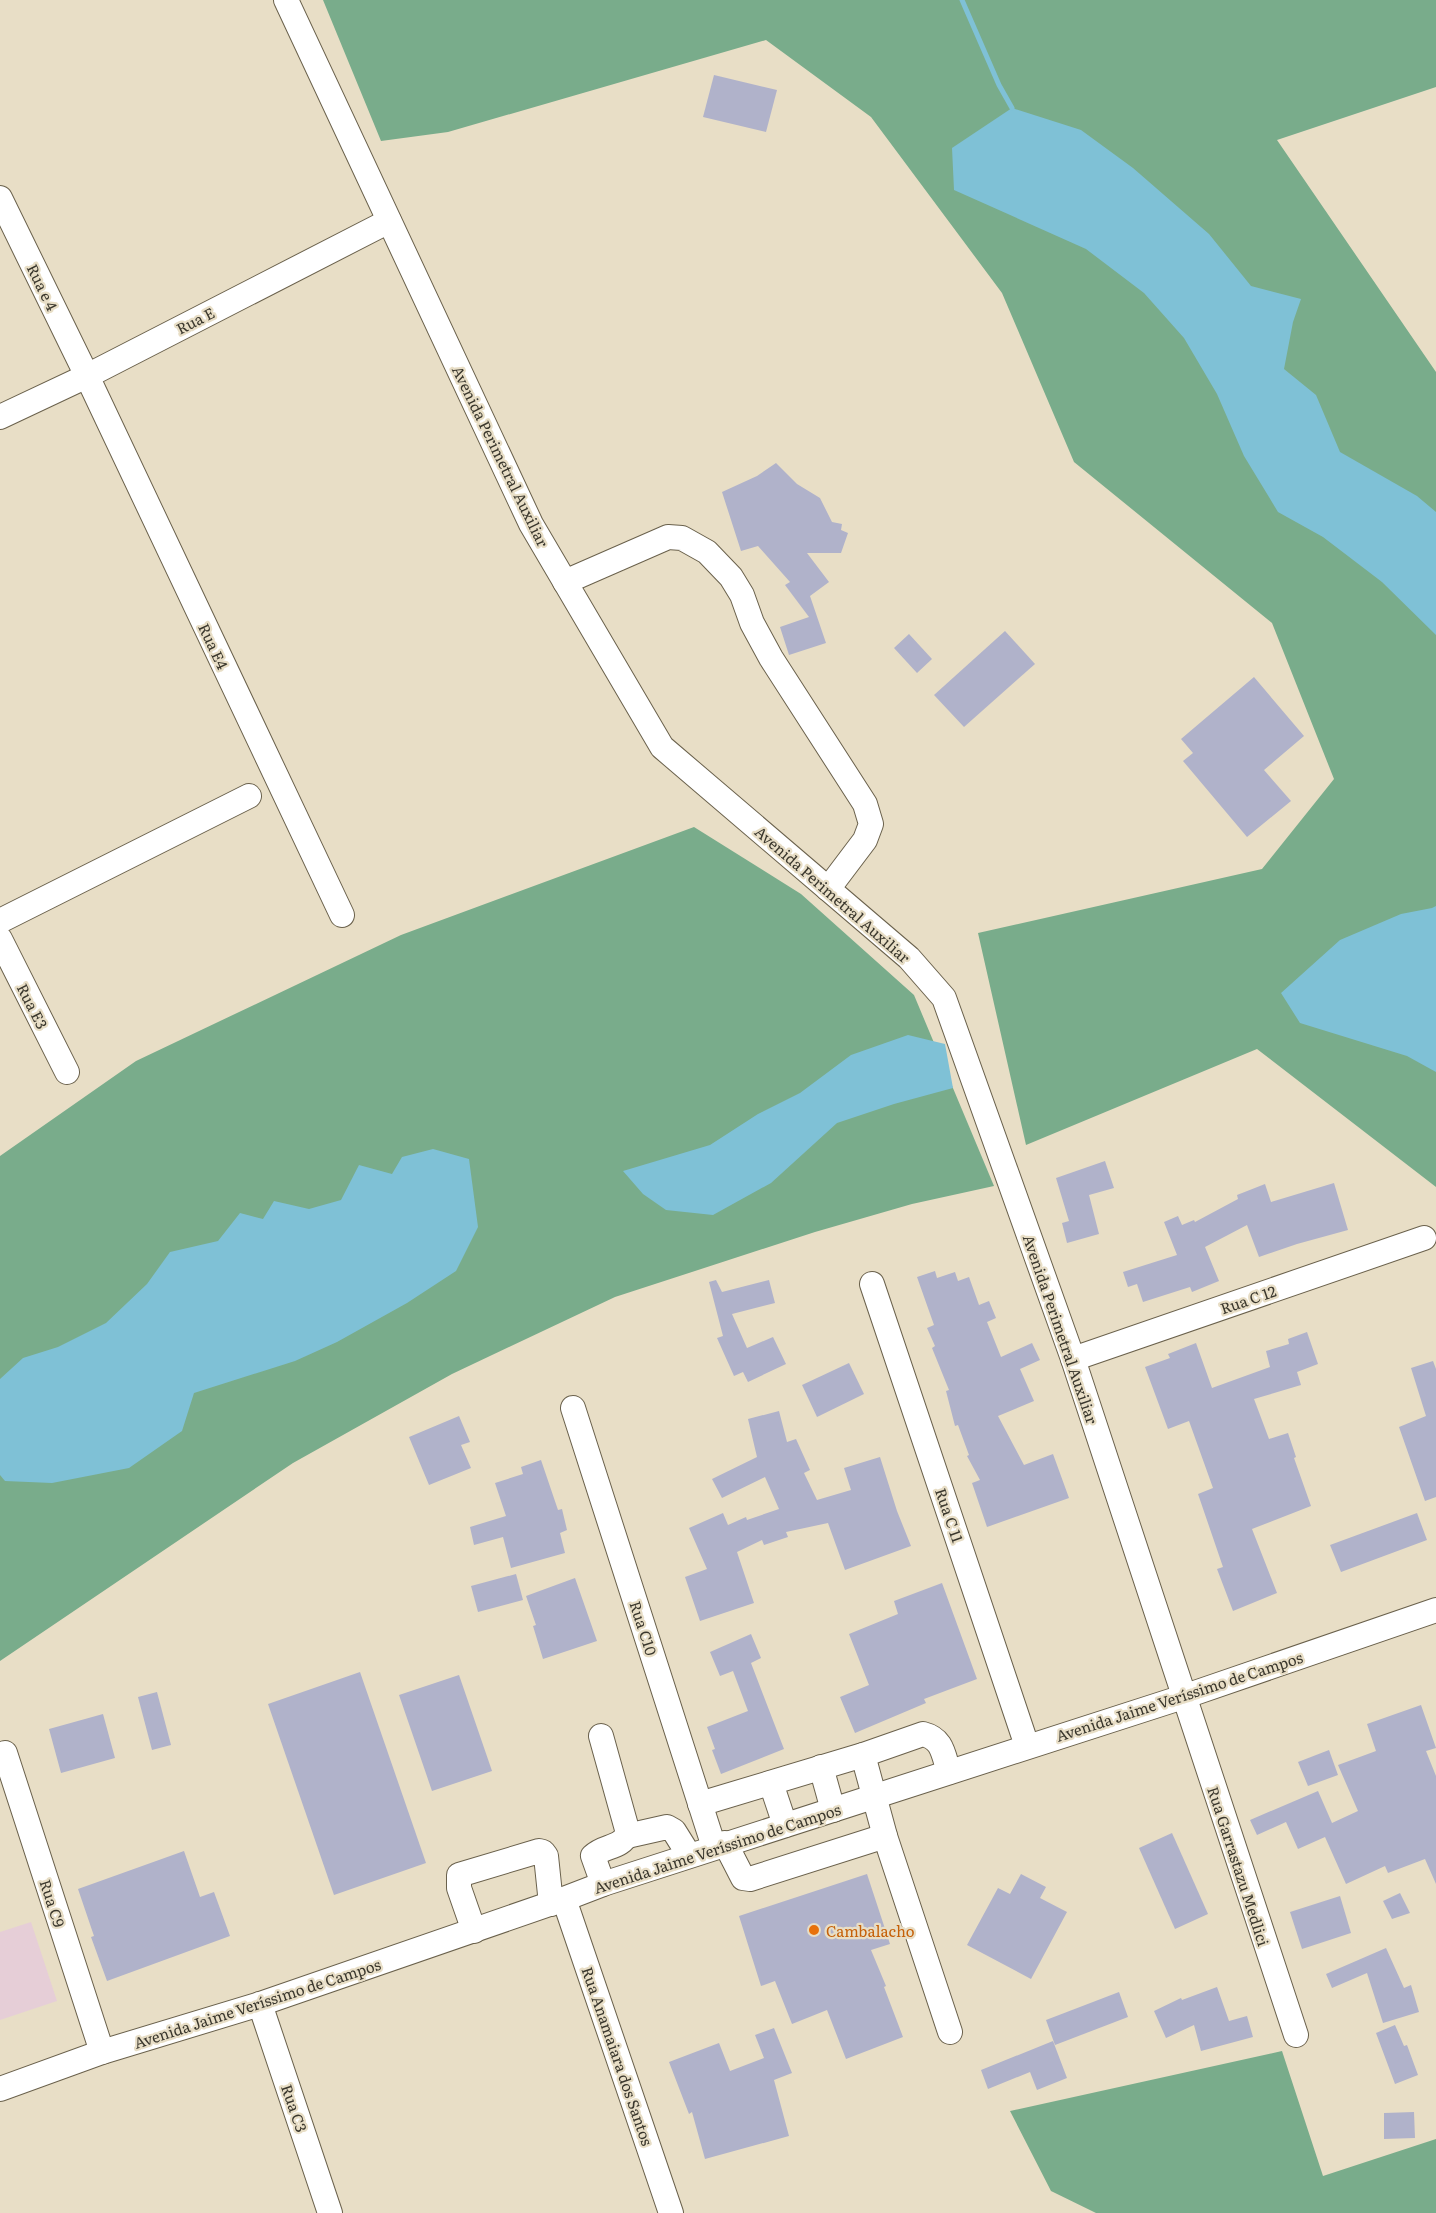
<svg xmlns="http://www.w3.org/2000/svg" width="1436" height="2213" font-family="Literata,serif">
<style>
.medical{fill:#e6ced7}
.forest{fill:#79ac8b}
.water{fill:#7fc1d6}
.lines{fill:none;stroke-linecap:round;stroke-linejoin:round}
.stream{stroke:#7fc1d6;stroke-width:5}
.building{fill:#b0b2ca}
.minor-casing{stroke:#6a614c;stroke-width:26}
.minor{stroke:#fff;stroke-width:24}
.food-dot{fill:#e8710a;stroke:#e8dec6;stroke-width:2}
.labels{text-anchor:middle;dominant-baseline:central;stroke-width:4.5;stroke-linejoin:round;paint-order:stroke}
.street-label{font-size:15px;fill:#3a372d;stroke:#e8dec6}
.food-label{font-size:15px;fill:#c56008;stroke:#e8dec6;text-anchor:start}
</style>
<rect width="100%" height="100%" fill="#e8dec6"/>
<polygon class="medical" points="31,1922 57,2001 0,2020 0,1932"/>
<g class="forest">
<polygon points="323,0 1436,0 1436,87 1277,140 1436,372 1436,1187 1257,1049 1026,1145 978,933 1262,869 1334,779 1272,623 1074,462 1002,293 871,117 766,40 448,132 381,141"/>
<polygon points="694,827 801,894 914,995 994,1186 912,1204 815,1232 615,1297 452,1374 293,1463 0,1661 0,1156 136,1061 401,935"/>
<polygon points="1282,2051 1323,2176 1436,2139 1436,2213 1096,2213 1051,2191 1010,2111"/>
</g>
<g class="water">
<polygon points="1012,108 1081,130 1133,168 1209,234 1251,286 1301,299 1293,322 1284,369 1316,395 1340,452 1417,496 1436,512 1436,635 1382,582 1323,537 1278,512 1244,456 1217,394 1184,338 1144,293 1086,249 954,190 952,148"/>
<polygon points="1436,906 1436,1072 1407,1056 1300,1023 1281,993 1340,940 1401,914 1432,908"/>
<polygon points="908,1035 945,1044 953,1088 894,1104 837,1123 771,1183 713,1215 666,1210 643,1194 623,1171 710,1145 758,1114 800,1093 851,1055"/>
<polygon points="433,1149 469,1159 478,1227 456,1271 407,1303 337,1342 295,1361 194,1393 182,1431 129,1468 52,1483 5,1481 0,1475 0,1379 23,1358 58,1347 106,1323 147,1284 170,1252 218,1241 240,1213 263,1219 274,1201 309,1209 341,1200 359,1165 392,1174 402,1157"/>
</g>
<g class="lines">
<polyline class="stream" points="962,0 999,85 1012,108"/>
</g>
<g class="building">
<polygon points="714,75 777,90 766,132 703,117"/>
<polygon points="776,463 797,484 820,498 832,522 842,524 841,530 848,533 841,553 807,553 829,582 810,596 826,643 789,655 780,627 809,617 785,585 790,582 758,546 741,551 722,492 757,476"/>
<polygon points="1005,631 1035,664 964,727 934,695"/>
<polygon points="909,634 932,659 917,673 894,648"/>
<polygon points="1254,677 1304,736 1264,770 1291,801 1247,837 1183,761 1193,753 1181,739"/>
<polygon points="1105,1161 1114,1188 1089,1195 1099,1234 1067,1243 1062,1223 1069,1221 1056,1178"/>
<polygon points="1334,1183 1348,1230 1297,1244 1259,1257 1247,1225 1205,1247 1219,1281 1192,1292 1190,1287 1143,1302 1137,1284 1128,1287 1123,1272 1177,1255 1164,1222 1178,1216 1182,1225 1194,1220 1195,1222 1238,1199 1237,1195 1265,1184 1271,1202"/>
<polygon points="935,1271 937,1278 955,1272 958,1281 969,1277 979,1305 989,1301 996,1318 987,1322 1001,1357 1032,1343 1040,1360 1020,1369 1034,1401 998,1416 1024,1465 1053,1454 1069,1498 987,1527 972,1483 980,1480 967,1456 969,1455 958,1425 955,1426 946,1391 949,1390 932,1348 935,1346 927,1328 934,1325 917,1277"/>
<polygon points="716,1280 722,1292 769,1280 775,1303 732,1314 747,1348 773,1337 786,1364 748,1382 743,1372 734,1376 717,1338 723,1336 709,1282"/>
<polygon points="1307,1332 1318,1364 1297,1372 1301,1385 1254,1399 1269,1439 1288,1433 1296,1457 1294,1458 1311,1506 1252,1529 1277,1593 1233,1611 1217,1569 1223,1567 1198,1494 1213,1488 1189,1421 1168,1429 1145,1367 1170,1358 1168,1354 1196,1343 1212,1388 1270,1367 1266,1351 1289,1344 1288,1339"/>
<polygon points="1433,1361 1436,1369 1436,1497 1425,1501 1399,1427 1426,1416 1411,1368"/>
<polygon points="849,1363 864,1394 817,1417 802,1385"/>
<polygon points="779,1411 787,1442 796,1439 810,1470 804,1473 817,1500 851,1490 844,1468 880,1457 897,1511 911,1546 845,1570 828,1523 786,1532 788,1537 764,1545 762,1540 737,1552 754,1603 700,1621 685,1577 707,1569 689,1528 723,1513 728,1525 746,1517 747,1520 779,1509 765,1477 722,1498 712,1479 757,1457 748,1419"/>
<polygon points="459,1416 470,1442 461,1445 471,1468 429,1485 409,1437"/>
<polygon points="541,1460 558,1510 562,1509 567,1530 560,1533 565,1553 511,1568 503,1537 474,1545 470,1527 506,1516 495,1483 523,1474 521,1467"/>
<polygon points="1417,1513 1427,1540 1341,1572 1330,1545"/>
<polygon points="516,1574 523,1600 478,1612 471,1586"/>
<polygon points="575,1578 597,1641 543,1659 533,1626 536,1625 526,1596"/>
<polygon points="942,1583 977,1679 924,1699 926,1703 855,1733 840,1697 869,1685 849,1634 898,1614 894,1601"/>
<polygon points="751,1634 761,1658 751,1663 784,1749 721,1774 712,1750 715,1749 707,1727 748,1711 733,1671 720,1676 710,1652"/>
<polygon points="360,1672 426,1863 334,1895 268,1704"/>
<polygon points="459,1675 492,1771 432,1791 399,1695"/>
<polygon points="157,1692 171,1745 152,1750 138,1697"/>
<polygon points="1421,1705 1436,1748 1426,1751 1436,1776 1436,1884 1425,1859 1388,1873 1385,1866 1346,1884 1325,1837 1298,1849 1286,1822 1257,1835 1250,1820 1318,1791 1332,1823 1358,1811 1338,1765 1376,1751 1367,1724"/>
<polygon points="103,1714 115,1758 61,1773 49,1729"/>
<polygon points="1329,1750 1338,1775 1308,1786 1298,1762"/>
<polygon points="1172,1833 1208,1914 1175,1929 1139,1848"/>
<polygon points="184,1851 200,1897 214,1892 230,1936 107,1981 91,1937 94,1936 78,1889"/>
<polygon points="867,1874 890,1944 871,1950 886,1986 884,1987 903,2037 846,2059 827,2010 792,2024 775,1981 761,1986 739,1916"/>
<polygon points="1021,1874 1046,1887 1040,1898 1067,1912 1031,1979 967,1945 998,1888 1010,1894"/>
<polygon points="1400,1893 1410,1913 1392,1919 1383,1901"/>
<polygon points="1340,1896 1351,1933 1302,1949 1290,1912"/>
<polygon points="1386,1948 1404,1988 1411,1985 1419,2012 1383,2023 1367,1973 1332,1988 1326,1974"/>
<polygon points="1217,1987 1229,2021 1247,2016 1253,2037 1201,2051 1194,2025 1166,2038 1154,2011 1181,1998 1182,2000"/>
<polygon points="1119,1992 1128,2017 1055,2045 1046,2020"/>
<polygon points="1395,2025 1404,2046 1407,2045 1418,2075 1395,2084 1376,2033"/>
<polygon points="774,2028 792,2073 774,2080 789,2136 705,2159 692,2112 689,2114 669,2062 719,2043 730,2071 764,2058 755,2035"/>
<polygon points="1053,2041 1067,2078 1037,2090 1030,2072 988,2089 981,2070"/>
<polygon points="1414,2112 1415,2138 1384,2139 1384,2113"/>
</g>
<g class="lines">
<defs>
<g id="minor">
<polyline points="286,0 531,524 662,747 909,958 944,998 1073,1359 1296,2035"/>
<polyline points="0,198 87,376 342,915"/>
<polyline points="0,417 87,376 389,221"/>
<polyline points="565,582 668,537 682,538 707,552 731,577 742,595 752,623 771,658 865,804 871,824 865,840 828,889"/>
<polyline points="0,921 249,796"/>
<polyline points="0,939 67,1072"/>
<polyline points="872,1284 1027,1746"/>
<polyline points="1073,1359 1424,1238"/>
<polyline points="573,1408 714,1847"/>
<path d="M601,1736l27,97c-7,16 -24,12 -35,23l10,28"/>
<polyline points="5,1753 102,2052"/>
<polyline points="863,1755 885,1836 950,2032"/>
<polyline points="821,1767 833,1810"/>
<polyline points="771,1783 785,1825"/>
<path d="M700,1804l163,-49 60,-21c20,5 20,20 26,38"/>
<polyline points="627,1836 667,1827 674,1831 689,1855"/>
<polyline points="725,1843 743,1878 750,1879 885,1836"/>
<polyline points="564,1899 671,2213"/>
<polyline points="474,1931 459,1888 459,1875 539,1851 543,1852 546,1856 551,1904"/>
<polyline points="260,2004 330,2213"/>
<polyline points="0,2089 102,2052 260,2004 564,1899 603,1884 1183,1697 1436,1610"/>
</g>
</defs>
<use href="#minor" class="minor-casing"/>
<use href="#minor" class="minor"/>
</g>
<circle class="food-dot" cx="814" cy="1930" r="6"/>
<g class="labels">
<g class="street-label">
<text transform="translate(43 287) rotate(64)">Rua e 4</text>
<text transform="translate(195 320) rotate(-27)">Rua E</text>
<text transform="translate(501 456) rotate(64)">Avenida Perimetral Auxiliar</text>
<text transform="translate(214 646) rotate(65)">Rua E4</text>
<text transform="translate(833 894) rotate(41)">Avenida Perimetral Auxiliar</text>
<text transform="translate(33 1006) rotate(63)">Rua E3</text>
<text transform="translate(1248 1299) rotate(-19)">Rua C 12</text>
<text transform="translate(1061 1329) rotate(71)">Avenida Perimetral Auxiliar</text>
<text transform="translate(950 1515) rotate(71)">Rua C 11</text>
<text transform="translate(644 1628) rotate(72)">Rua C10</text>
<text transform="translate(1179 1696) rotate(-18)">Avenida Jaime Veríssimo de Campos</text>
<text transform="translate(717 1848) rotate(-18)">Avenida Jaime Veríssimo de Campos</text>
<text transform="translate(1239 1866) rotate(72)">Rua Garrastazu Medlici</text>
<text transform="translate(53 1903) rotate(72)">Rua C9</text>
<text transform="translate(257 2003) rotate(-18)">Avenida Jaime Veríssimo de Campos</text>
<text transform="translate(618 2056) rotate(71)">Rua Anamaiara dos Santos</text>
<text transform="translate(295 2108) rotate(71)">Rua C3</text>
</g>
<g class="food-label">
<text x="826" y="1930">Cambalacho</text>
</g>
</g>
</svg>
